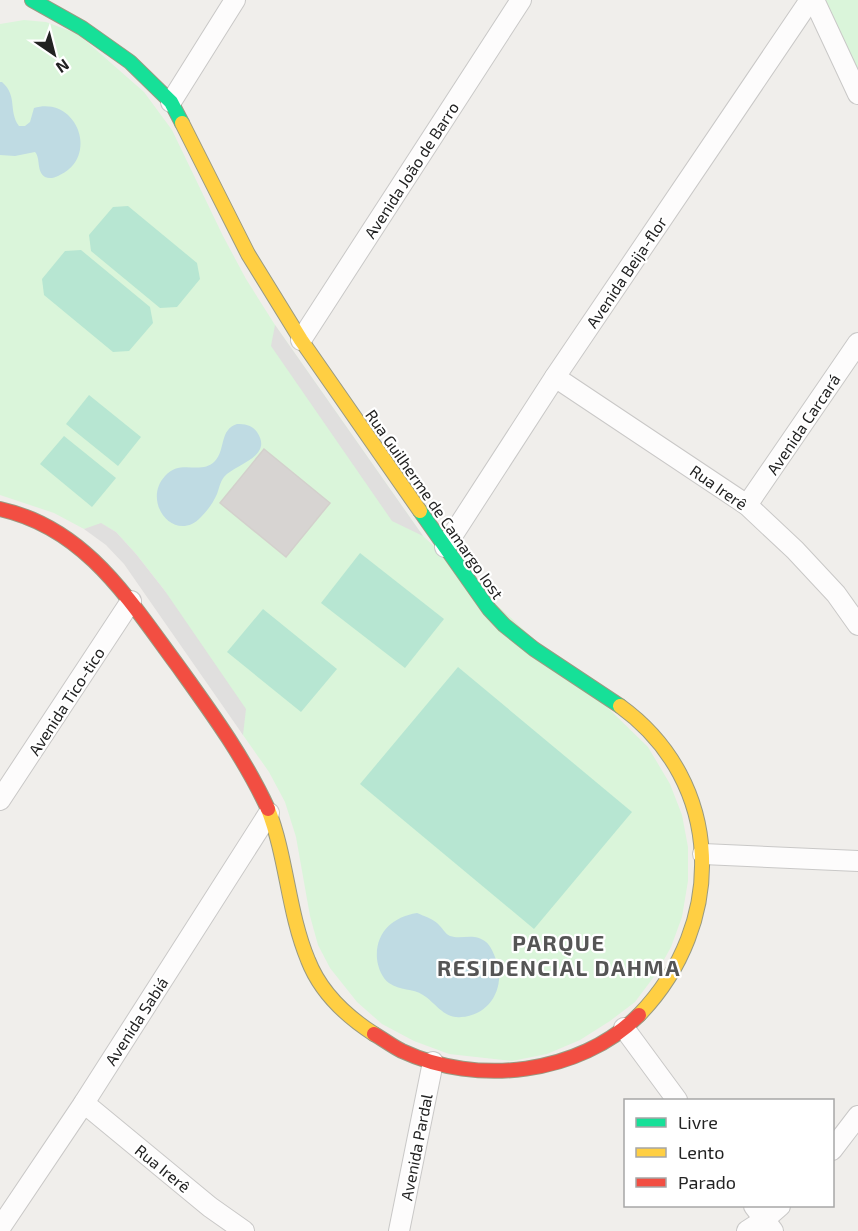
<svg xmlns="http://www.w3.org/2000/svg" width="858" height="1231" font-family="'Exo 2',sans-serif">
<style>
.park{fill:#daf5da}
.pitch{fill:#b7e6d2}
.parking{fill:#e0dfde}
.water{fill:#bfdbe3}
.building{fill:#d7d4d2;stroke:#d3d0cc;stroke-width:1.5}
.lines{fill:none;stroke-linecap:round;stroke-linejoin:round}
.street-casing{stroke:#c9c8c7;stroke-width:22}
.fast-casing{stroke:#999a82;stroke-width:16}
.slow-casing{stroke:#999a82;stroke-width:16}
.jam-casing{stroke:#999a82;stroke-width:16}
.street{stroke:#fdfcfc;stroke-width:20}
.fast{stroke:#16e098;stroke-width:14}
.slow{stroke:#ffcf43;stroke-width:14}
.jam{stroke:#f24e42;stroke-width:14}
.labels{text-anchor:middle;dominant-baseline:central;stroke-width:4.5;stroke-linejoin:round;paint-order:stroke}
.street-label{font-size:16px;fill:#222;stroke:#fff}
.district-label{font-size:22px;font-weight:bold;letter-spacing:1.5px;fill:#555;stroke:#fff}
</style>
<rect width="100%" height="100%" fill="#f0eeeb"/>
<g class="park">
<polygon points="824,0 858,0 858,69"/>
<polygon points="24,20 46,22 78,34 144,92 172,130 223,236 246,279 275,325 423,536 609,709 648,747 670,784 682,815 688,847 688,881 682,917 671,947 656,974 635,1002 610,1021 580,1040 547,1054 512,1061 449,1054 414,1041 382,1024 357,1002 330,968 318,945 310,916 296,837 285,802 269,772 243,735 165,591 136,554 116,532 102,524 84,529 54,513 0,495 0,24"/>
</g>
<g class="pitch">
<polygon points="128,206 197,263 200,279 177,307 160,308 91,251 89,235 113,207"/>
<polygon points="81,250 150,307 153,323 129,351 113,352 44,295 42,279 65,251"/>
<polygon points="89,395 141,437 118,466 66,424"/>
<polygon points="64,436 116,478 92,507 40,464"/>
<polygon points="360,553 444,619 405,668 321,603"/>
<polygon points="263,609 337,669 301,712 227,652"/>
<polygon points="458,667 632,812 534,929 360,784"/>
</g>
<g class="parking">
<polygon points="275,325 423,536 392,521 271,346"/>
<polygon points="101,523 116,532 136,554 165,591 246,709 243,735 124,564 106,545 84,529"/>
</g>
<g class="water">
<path d="M0,82h2c16,14 6,29 17,44h6l5,-4 4,-14c43,-13 67,50 24,68 -4,2 -9,3 -13,1 -9,-6 -4,-18 -10,-25l-20,4 -15,-1z"/>
<path d="M237,424c8,0 15,1 20,8 17,25 -22,32 -33,45 -4,5 -5,12 -7,17 -4,9 -9,16 -16,23 -26,28 -60,-15 -36,-41 16,-18 35,0 50,-15 11,-12 4,-31 22,-37z"/>
<path d="M417,913c7,3 14,5 20,10 5,4 8,11 13,13 12,4 24,-4 36,6 4,3 7,10 9,15 12,27 -3,58 -34,60 -17,2 -25,-14 -38,-22 -10,-7 -23,-4 -34,-12 -7,-5 -11,-15 -12,-24 -2,-26 15,-42 40,-46z"/>
</g>
<polygon class="building" points="264,449 330,503 286,557 220,503"/>
<g class="lines">
<defs>
<g id="street">
<polyline points="814,0 858,94"/>
<polyline points="171,102 235,0"/>
<polyline points="301,340 521,0"/>
<polyline points="555,377 747,505 795,550 836,594 858,625"/>
<polyline points="747,505 858,343"/>
<polyline points="445,547 555,377 810,0"/>
<polyline points="0,800 131,601"/>
<polyline points="703,854 858,861"/>
<polyline points="624,1028 677,1100"/>
<polyline points="84,1103 210,1207 244,1231"/>
<polyline points="832,1150 858,1116"/>
<polyline points="754,1206 773,1231"/>
<polyline points="0,1228 84,1103 269,813"/>
<polyline points="399,1231 433,1062"/>
<polyline points="747,1231 764,1220 780,1206"/>
</g>
<g id="fast">
<polyline points="32,0 82,28 130,62 171,102 182,123"/>
<polyline points="420,511 489,609 504,625 534,649 620,706"/>
</g>
<g id="slow">
<polyline points="182,123 248,254 301,340 420,511"/>
<path d="M620,706c105,76 107,218 19,309"/>
<path d="M268,809c19,49 20,103 40,151 12,31 38,56 66,74"/>
</g>
<g id="jam">
<path d="M0,509c86,19 129,91 178,157 33,46 66,91 90,143"/>
<path d="M374,1034c9,5 18,12 28,17 75,35 177,24 237,-36"/>
</g>
</defs>
<use href="#street" class="street-casing"/>
<use href="#fast" class="fast-casing"/>
<use href="#slow" class="slow-casing"/>
<use href="#jam" class="jam-casing"/>
<use href="#street" class="street"/>
<use href="#fast" class="fast"/>
<use href="#slow" class="slow"/>
<use href="#jam" class="jam"/>
</g>
<g class="labels">
<g class="street-label">
<text transform="translate(411 170) rotate(-57)">Avenida João de Barro</text>
<text transform="translate(626 272) rotate(-56)">Avenida Beija-flor</text>
<text transform="translate(803 424) rotate(-56)">Avenida Carcará</text>
<text transform="translate(719 487) rotate(35)">Rua Irerê</text>
<text transform="translate(435 504) rotate(55)">Rua Guilherme de Camargo Iost</text>
<text transform="translate(66 701) rotate(-57)">Avenida Tico-tico</text>
<text transform="translate(136 1021) rotate(-57)">Avenida Sabiá</text>
<text transform="translate(416 1147) rotate(-79)">Avenida Pardal</text>
<text transform="translate(163 1168) rotate(39)">Rua Irerê</text>
</g>
<g class="district-label">
<text x="559" y="942">PARQUE<tspan x="559" dy="25">RESIDENCIAL DAHMA</tspan></text>
</g>
</g>
<rect x="624" y="1099" width="210" height="108" fill="#ffffff" stroke="#a7a7a7" stroke-width="1.5"/>
<rect x="636" y="1118" width="30" height="9" fill="#16e098" stroke="#a7a7a7" stroke-width="1.5"/>
<text x="678" y="1129" font-size="18" fill="#222222">Livre</text>
<rect x="636" y="1148" width="30" height="9" fill="#ffcf43" stroke="#a7a7a7" stroke-width="1.5"/>
<text x="678" y="1159" font-size="18" fill="#222222">Lento</text>
<rect x="636" y="1178" width="30" height="9" fill="#f24e42" stroke="#a7a7a7" stroke-width="1.5"/>
<text x="678" y="1189" font-size="18" fill="#222222">Parado</text>
<g transform="translate(54 54) rotate(145)" stroke="#ffffff" stroke-width="4.5" paint-order="stroke">
<path d="M0-4.5L10 22L0 15L-10 22Z" fill="#222222"/>
<text y="-9" font-size="16" font-weight="bold" text-anchor="middle" fill="#222222">N</text>
</g>
</svg>
